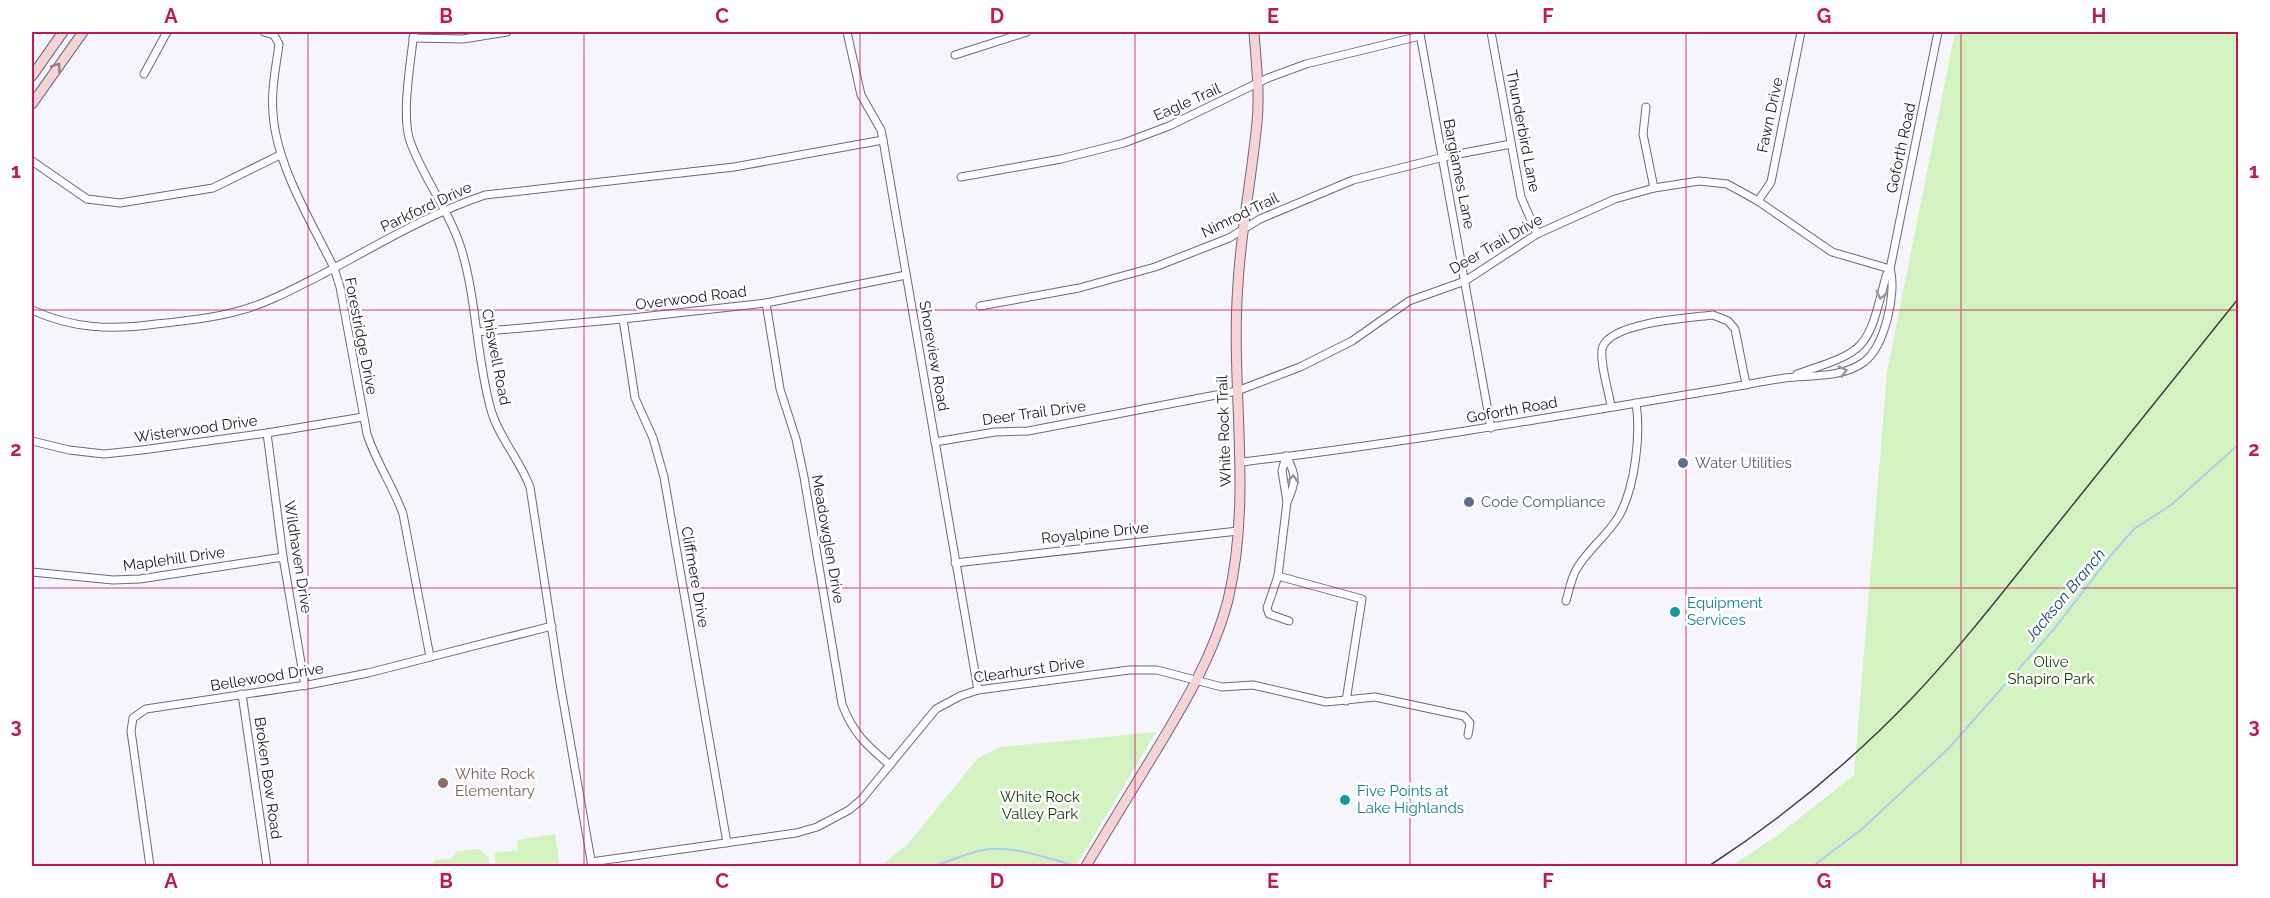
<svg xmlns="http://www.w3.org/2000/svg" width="2270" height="898" font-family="Raleway,sans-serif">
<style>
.green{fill:#d2f3c0}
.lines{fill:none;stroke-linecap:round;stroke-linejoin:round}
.stream{stroke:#a8cdf7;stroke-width:2}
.street-casing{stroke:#6b6882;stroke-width:9}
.secondary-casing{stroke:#6b6882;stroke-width:11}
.street{stroke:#fff;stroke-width:7}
.secondary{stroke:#f6d4d6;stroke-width:9}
.tram{stroke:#3e3d46;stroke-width:1.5}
.oneway{stroke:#937f85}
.oneway2{stroke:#98979c}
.grid{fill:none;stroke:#c2185b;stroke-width:1.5;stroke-opacity:0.55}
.service-dot{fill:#5c6f8a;stroke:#fff;stroke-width:2}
.culture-dot{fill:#0f9aa8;stroke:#fff;stroke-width:2}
.education-dot{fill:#8d6e63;stroke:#fff;stroke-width:2}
.labels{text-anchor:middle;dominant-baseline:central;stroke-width:5;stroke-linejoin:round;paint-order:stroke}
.street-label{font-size:15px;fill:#191822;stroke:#fff}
.service-label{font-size:15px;fill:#4e5e75;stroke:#fff;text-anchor:start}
.culture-label{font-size:15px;fill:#0d838f;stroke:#fff;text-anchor:start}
.park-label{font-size:15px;fill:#173600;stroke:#fff}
.education-label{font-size:15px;fill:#785e54;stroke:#fff;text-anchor:start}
.water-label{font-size:16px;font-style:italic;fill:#1a4571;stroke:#fff}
.neatline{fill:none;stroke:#c2185b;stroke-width:2}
.grid-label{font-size:20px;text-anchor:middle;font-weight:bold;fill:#c2185b}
</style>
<rect width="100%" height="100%" fill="#f6f5fb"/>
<g class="green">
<polygon points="1955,32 2238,32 2238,866 1732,866 1778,835 1854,775 1887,372"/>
<polygon points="1156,732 1076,866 880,866 907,845 978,758 1001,747"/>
<polygon points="555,834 560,866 496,866 494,853 518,850 517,840"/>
<polygon points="480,849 489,858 489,866 429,866 436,860 451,859 457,851"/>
</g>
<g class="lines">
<g class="stream">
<path d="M933,866c15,-4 30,-11 45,-15 33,-8 67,7 98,15"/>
<polyline points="1813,866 1862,829 1949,748 2054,629 2112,554 2134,529 2171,505 2238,445"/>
</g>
<defs>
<g id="street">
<path d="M264,32l10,3 5,9c-3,23 -8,45 -6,69 3,52 38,108 61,155l6,19 27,147c9,28 26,52 36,80l27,143"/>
<path d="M414,32c-3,28 -13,83 -4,109 13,37 39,69 51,107 16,52 15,109 30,162 8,28 29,50 39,77l30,196 32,183"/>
<polyline points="847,32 861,95 881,130 883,140 978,690"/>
<polyline points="1491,32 1521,197 1537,234"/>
<polyline points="1420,34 1491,428"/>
<polyline points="413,38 463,39 507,32"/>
<polyline points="955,55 1027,32"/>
<polyline points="144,74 167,32"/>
<polyline points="1646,107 1643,134 1654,188"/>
<polyline points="32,161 87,199 120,203 213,188 280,155"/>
<polyline points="961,177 1061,159 1124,143 1169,126 1268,78 1306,64 1420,36"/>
<polyline points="1758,201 1771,182 1801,32"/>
<path d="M766,303l14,86 16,50 8,38 38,227c11,29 24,41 48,61"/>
<polyline points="980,306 1079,288 1155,267 1229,238 1260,219 1353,180 1448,156 1511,144"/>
<path d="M32,310c41,19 80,20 124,14 29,-3 58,-6 86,-14 28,-8 53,-22 79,-35 53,-28 107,-61 164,-80l249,-28 149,-27"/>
<polyline points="623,319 635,398 653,438 664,477 727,843"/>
<polyline points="477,332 623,319 766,303 906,275"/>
<path d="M1797,374c72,-24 70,-24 89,-98l4,-7 48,-237"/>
<path d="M1611,406c-2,-14 -13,-48 -8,-60 11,-24 86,-28 110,-31l15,6 7,8 11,55"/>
<polyline points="267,433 283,557 305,686"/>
<polyline points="32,441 69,450 104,454 142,450 267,433 363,417"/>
<polyline points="935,442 995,432 1028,431 1237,391 1300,367 1352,341 1409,301 1465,281 1537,234 1615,199 1654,188 1699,181 1727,184 1758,201 1832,252 1890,269"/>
<polyline points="1286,456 1282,471 1287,502 1278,576 1362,599 1346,701"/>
<path d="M1286,456c11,19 10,27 1,46"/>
<path d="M1242,462c168,-20 335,-49 503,-77 13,-3 27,-5 40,-7 26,-3 57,0 79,-16 21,-16 33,-70 26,-93"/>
<polyline points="955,563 1238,531"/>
<polyline points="32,572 113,580 140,579 283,557"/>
<polyline points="1278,576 1267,608 1269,614 1289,621"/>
<path d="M1566,601c3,-10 5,-22 10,-31 11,-20 31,-34 43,-54 16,-29 22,-81 17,-113"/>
<polyline points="242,694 267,866"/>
<polyline points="591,862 796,833 817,827 849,810 861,800 936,709 960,696 978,690 1129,670 1157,670 1222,687 1253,685 1326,702 1375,697 1464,716 1470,723 1468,735"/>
<polyline points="150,866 131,731 133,718 146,709 313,684 368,673 552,626"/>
</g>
<g id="secondary">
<polyline points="32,76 63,32"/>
<polyline points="32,104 83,32"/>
<path d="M1086,866c22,-37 45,-74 68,-112 29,-48 60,-99 74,-154 25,-105 2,-211 10,-316 3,-55 14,-108 19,-162 3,-30 -1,-60 -3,-90"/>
</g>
</defs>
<use href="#street" class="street-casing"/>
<use href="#secondary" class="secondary-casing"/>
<use href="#street" class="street"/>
<use href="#secondary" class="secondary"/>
<path class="tram" d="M1709,866c75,-49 143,-105 205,-170 52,-55 98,-116 145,-174 60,-75 120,-149 179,-223"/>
</g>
<defs><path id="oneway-chevron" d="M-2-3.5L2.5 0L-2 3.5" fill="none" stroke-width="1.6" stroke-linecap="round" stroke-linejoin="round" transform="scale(1.5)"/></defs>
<use class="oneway" href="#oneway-chevron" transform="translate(57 67) rotate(-54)"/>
<g class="oneway2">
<use href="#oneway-chevron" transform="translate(1881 295) rotate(104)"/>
<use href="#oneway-chevron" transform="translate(1843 371) rotate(-15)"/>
<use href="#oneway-chevron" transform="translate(1293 479) rotate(-88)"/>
</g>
<path class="grid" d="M308,32v834M584,32v834M860,32v834M1135,32v834M1410,32v834M1686,32v834M1961,32v834M32,310h2206M32,588h2206"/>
<g class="service-dot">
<circle cx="1683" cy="463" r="6"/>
<circle cx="1469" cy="502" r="6"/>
</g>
<g class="culture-dot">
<circle cx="1675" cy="612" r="6"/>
<circle cx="1345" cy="800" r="6"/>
</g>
<circle class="education-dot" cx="443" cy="783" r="6"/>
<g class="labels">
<g class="street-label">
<text transform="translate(1187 102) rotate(-24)">Eagle Trail</text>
<text transform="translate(1770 115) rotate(-78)">Fawn Drive</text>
<text transform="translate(1523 131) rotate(79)">Thunderbird Lane</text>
<text transform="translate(1901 148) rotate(-78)">Goforth Road</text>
<text transform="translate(1459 174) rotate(79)">Bargiames Lane</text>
<text transform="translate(426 207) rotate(-25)">Parkford Drive</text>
<text transform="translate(1240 215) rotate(-26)">Nimrod Trail</text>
<text transform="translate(1496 244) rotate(-30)">Deer Trail Drive</text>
<text transform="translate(691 298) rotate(-7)">Overwood Road</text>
<text transform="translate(361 336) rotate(79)">Forestridge Drive</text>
<text transform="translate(934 356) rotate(80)">Shoreview Road</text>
<text transform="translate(496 357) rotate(79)">Chiswell Road</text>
<text transform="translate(1512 410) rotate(-10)">Goforth Road</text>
<text transform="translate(1034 413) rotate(-8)">Deer Trail Drive</text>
<text transform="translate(196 429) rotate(-8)">Wisterwood Drive</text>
<text transform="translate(1224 431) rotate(-92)">White Rock Trail</text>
<text transform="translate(1095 533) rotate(-6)">Royalpine Drive</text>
<text transform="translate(828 539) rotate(80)">Meadowglen Drive</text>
<text transform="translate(298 557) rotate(81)">Wildhaven Drive</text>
<text transform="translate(174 559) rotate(-8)">Maplehill Drive</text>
<text transform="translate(695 577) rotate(80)">Cliffmere Drive</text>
<text transform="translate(1029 670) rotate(-8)">Clearhurst Drive</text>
<text transform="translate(267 677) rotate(-9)">Bellewood Drive</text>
<text transform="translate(268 778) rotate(82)">Broken Bow Road</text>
</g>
<g class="service-label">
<text x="1695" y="463">Water Utilities</text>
<text x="1481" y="502">Code Compliance</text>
</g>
<g class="culture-label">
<text x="1687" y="603">Equipment<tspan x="1687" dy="17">Services</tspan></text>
<text x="1357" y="791">Five Points at<tspan x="1357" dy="17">Lake Highlands</tspan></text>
</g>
<g class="park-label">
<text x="2051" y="662">Olive<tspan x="2051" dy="17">Shapiro Park</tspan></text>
<text x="1040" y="797">White Rock<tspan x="1040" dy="17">Valley Park</tspan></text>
</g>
<g class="education-label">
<text x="455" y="774">White Rock<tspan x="455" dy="17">Elementary</tspan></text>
</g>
<g class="water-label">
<text transform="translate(2065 595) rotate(-50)">Jackson Branch</text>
</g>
</g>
<rect width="2270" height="898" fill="none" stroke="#ffffff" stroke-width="66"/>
<rect x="33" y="33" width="2204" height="832" class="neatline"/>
<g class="grid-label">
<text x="171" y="23">A</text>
<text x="446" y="23">B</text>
<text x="722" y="23">C</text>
<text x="997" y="23">D</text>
<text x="1273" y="23">E</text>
<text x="1548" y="23">F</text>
<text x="1824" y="23">G</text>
<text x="2099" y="23">H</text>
<text x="16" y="178">1</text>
<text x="2254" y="178">1</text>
<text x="16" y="456">2</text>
<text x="2254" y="456">2</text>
<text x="16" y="733">3</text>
<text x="2254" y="733">3</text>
<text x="171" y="888">A</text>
<text x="446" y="888">B</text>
<text x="722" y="888">C</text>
<text x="997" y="888">D</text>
<text x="1273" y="888">E</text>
<text x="1548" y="888">F</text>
<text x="1824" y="888">G</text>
<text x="2099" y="888">H</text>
</g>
</svg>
